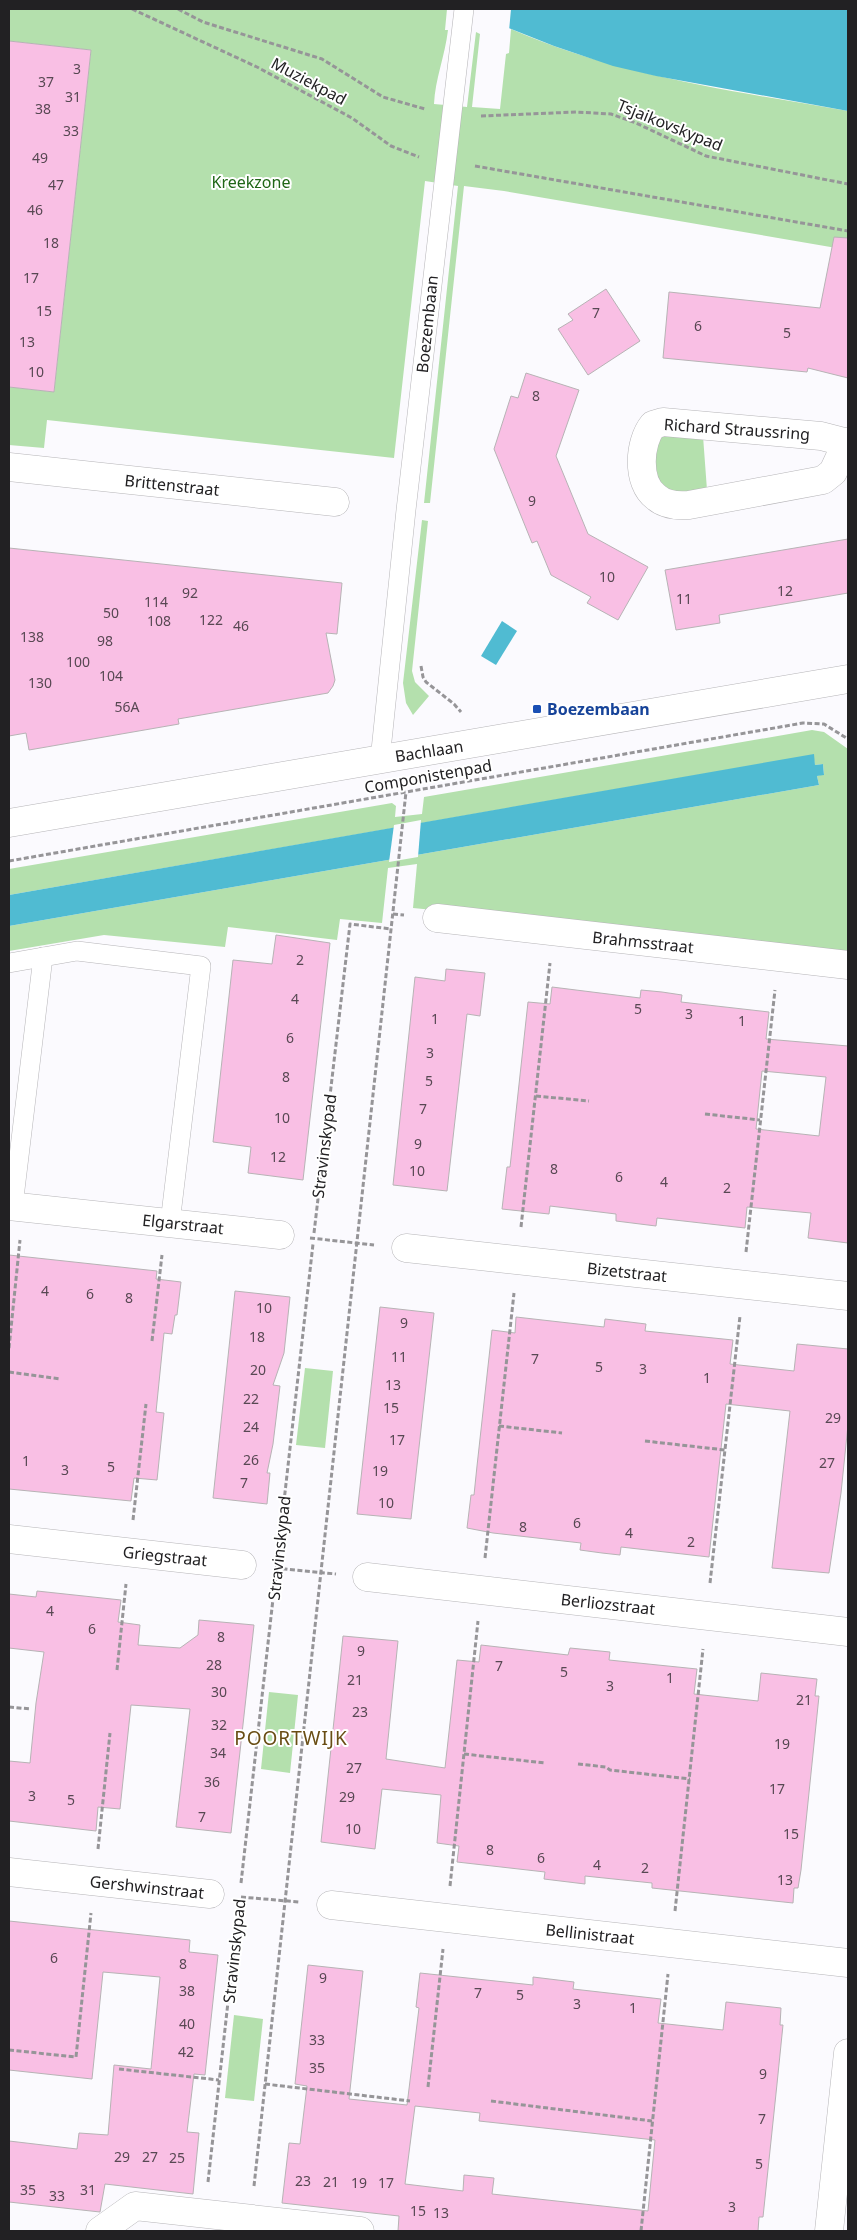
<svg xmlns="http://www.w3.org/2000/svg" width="857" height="2240" font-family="'Noto Sans',sans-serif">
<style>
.green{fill:#b4e0ad}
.water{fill:#50bbd2}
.pier{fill:#fbfafe}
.building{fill:#f9bfe4;stroke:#b7b3b5;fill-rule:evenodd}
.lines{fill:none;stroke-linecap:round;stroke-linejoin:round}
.lane-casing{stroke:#b6b5b8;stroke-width:20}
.street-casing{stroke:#b6b5b8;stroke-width:29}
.path{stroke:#969598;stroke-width:3;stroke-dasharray:5 2.5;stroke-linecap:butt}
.lane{stroke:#fff;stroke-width:19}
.street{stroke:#fff;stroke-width:28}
.transit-dot{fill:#1a4fb4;stroke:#fff;stroke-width:2}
.labels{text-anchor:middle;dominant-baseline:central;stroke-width:4;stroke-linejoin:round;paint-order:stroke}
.number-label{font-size:14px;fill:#584853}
.street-label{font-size:16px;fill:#222123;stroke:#fff}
.park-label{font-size:16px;fill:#1f6616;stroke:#fff}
.transit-label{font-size:16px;font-weight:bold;fill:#164399;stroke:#fff;text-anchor:start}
.quarter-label{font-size:19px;letter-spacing:1px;fill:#694d14;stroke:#fff}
</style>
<rect width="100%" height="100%" fill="#fbfafe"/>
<g class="green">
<path d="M9,9h438l-2,21h3c-3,26 -13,49 -14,74l33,3 9,-75 4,2 -8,73 28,2 6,-55 3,-1 2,-24c108,47 222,62 337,82v139l-344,-59 -40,-5 -34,317h-6l34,-317 -33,-5 -31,277 -347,-38 -3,28 -35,-3v-58l45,5 37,-342 -82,-9z"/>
<path d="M662,434l41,2 4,54 -24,4 -20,-5c-14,-28 -13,-26 -1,-55z"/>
<polygon points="422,520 428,521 412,671 415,682 429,696 413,715 406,703 403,683"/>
<polygon points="812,730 824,732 848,749 848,951 413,908 417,864 388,868 382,923 340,919 337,940 228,927 225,947 104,935 9,951 9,926 819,785 817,776 824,774 823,764 815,765 813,755 9,895 9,869 392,803 396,806 395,817 422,814 424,797"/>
<polygon points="305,1368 333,1371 325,1448 296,1445"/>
<polygon points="269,1692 298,1695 290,1773 261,1769"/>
<polygon points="234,2015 263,2019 254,2101 225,2098"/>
</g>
<g class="water">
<polygon points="461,9 848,9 848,111 656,76 613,66 554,46"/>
<polygon points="502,621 517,631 496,665 481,656"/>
<polygon points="814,754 815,765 823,764 824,775 817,776 819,785 9,926 9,895"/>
</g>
<g class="pier">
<polygon points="458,9 511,9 509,31 460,11"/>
<polygon points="421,820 418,857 389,862 394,825"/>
</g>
<g class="building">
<polygon points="9,41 91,50 54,392 9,387"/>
<polygon points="834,237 848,238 848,378 808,368 807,372 663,358 669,292 820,308"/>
<polygon points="606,289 640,341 588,375 558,329 573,320 568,314"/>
<polygon points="526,373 579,390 556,456 588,534 648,567 618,620 587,603 591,597 551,575 537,541 532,543 494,449 511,396 518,398"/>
<polygon points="848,539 848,593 719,615 720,623 676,630 665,570"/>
<polygon points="9,548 342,583 337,634 326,633 335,680 333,686 328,693 178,719 179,724 29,750 26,733 9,736"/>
<polygon points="276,935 330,943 303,1180 248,1173 251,1147 213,1142 233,960 272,964"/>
<polygon points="446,969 485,973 480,1016 467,1014 447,1191 393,1185 415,977 445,981"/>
<path d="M552,987l88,11 1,-8 21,2 20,3 -1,7 88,10 -3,27 82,7v197l-40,-5 3,-25 -64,-6 -2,21 -88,-10 -1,8 -40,-5v-7l-66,-8 -1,8 -47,-5 5,-42h3l18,-165 22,2zM762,1071l64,6 -7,59 -63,-7z"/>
<polygon points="9,1255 157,1271 156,1279 181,1282 177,1315 175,1315 172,1334 164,1333 156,1412 164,1413 157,1480 134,1478 131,1501 9,1489"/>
<polygon points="235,1291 290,1297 284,1353 273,1385 280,1386 273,1444 267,1473 270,1473 267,1504 213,1498"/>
<polygon points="380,1307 434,1313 411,1519 357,1514"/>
<polygon points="516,1317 604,1327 605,1319 646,1324 645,1331 733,1340 730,1364 794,1371 797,1344 848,1349 848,1425 841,1493 829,1573 772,1568 790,1411 726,1404 709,1557 621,1547 620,1555 602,1553 580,1550 581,1543 493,1533 467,1528 471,1495 474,1495 477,1466 492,1330 515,1333"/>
<polygon points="37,1591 121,1600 118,1622 140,1625 138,1645 180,1648 198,1635 199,1620 254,1625 231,1833 176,1827 190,1709 131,1705 120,1809 98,1807 96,1831 9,1821 9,1761 30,1763 36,1703 44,1652 9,1648 9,1594 36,1597"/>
<polygon points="343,1636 398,1641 386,1759 445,1768 457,1660 479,1662 481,1645 568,1655 570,1648 610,1652 609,1660 697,1669 694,1694 758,1701 761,1673 817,1679 815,1696 819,1696 801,1870 798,1888 794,1888 793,1903 652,1888 652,1883 585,1876 585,1884 544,1879 545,1872 457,1862 459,1846 437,1843 441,1795 382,1789 375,1849 321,1842"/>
<polygon points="9,1921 190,1940 189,1952 218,1955 205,2075 194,2074 187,2132 199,2133 193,2194 105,2184 100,2212 9,2202 9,2141 77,2149 79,2133 108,2135 114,2065 151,2069 160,1977 103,1972 92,2079 9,2070"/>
<path d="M308,1965l55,6 -14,128 58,6 12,-97 -3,-1 4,-34 113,12v-8l41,5 -1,7 88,10 -3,24 65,7 3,-28 55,6 -1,17h3l-6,59 -14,133h-4l-1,14h-360l1,-15 -117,-13 7,-60 11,1 7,-58 -12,-2zM415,2106l65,7 -1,8 176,19 -7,71 -156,-17 2,-16 -30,-3 -1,16 -58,-7z"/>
</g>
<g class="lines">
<defs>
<g id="lane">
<polyline points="380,760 406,510 464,9"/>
<polyline points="9,963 77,951 201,966 170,1223"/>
<polyline points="13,1206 43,957"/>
</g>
<g id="street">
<path d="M847,442l-14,30 -10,8 -134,25c-12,1 -24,0 -33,-8 -20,-15 -17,-55 -3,-72l10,-3 158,14 27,7"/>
<polyline points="9,467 335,502"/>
<polyline points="9,823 848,679"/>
<polyline points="437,918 848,965"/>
<polyline points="9,1206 280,1235"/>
<polyline points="406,1248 848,1296"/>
<polyline points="9,1539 242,1565"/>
<polyline points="367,1577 848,1632"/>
<polyline points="9,1872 210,1894"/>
<polyline points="331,1905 848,1963"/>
<polyline points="100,2231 135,2206 360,2231"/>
<polyline points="829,2231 848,2053"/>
</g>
</defs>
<use href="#lane" class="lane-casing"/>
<use href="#street" class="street-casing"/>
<g class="path">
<polyline points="132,9 257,67 352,118 391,146 419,157"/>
<polyline points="178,9 203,22 322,59 383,97 425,109"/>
<polyline points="481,116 576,112 611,114 636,123 706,156 848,184"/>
<polyline points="475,166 848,231"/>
<polyline points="421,666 423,677 426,682 454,704 461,712"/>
<polyline points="9,861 803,723 824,724 848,739"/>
<polyline points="393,914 404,915"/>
<polyline points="536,1096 589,1101"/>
<polyline points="705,1114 760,1120"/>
<polyline points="521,1227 550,963"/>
<polyline points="314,1233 350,924 391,929"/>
<polyline points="310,1238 374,1245"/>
<polyline points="746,1252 775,990"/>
<polyline points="152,1341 162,1255"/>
<polyline points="9,1348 20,1240"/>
<polyline points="9,1372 61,1379"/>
<polyline points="499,1426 562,1433"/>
<polyline points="645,1441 725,1450"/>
<polyline points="133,1520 146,1404"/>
<polyline points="485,1558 514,1293"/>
<polyline points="275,1568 336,1574"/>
<polyline points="710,1583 740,1316"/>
<polyline points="117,1670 126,1584"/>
<polyline points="9,1707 31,1709"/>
<polyline points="464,1754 545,1763"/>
<polyline points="578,1764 606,1767 610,1770 690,1779"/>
<polyline points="98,1849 110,1733"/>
<polyline points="241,1883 313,1244"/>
<polyline points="450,1886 478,1621"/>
<polyline points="241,1897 299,1902"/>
<polyline points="675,1911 703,1649"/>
<polyline points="9,2050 76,2057 91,1913"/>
<polyline points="119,2069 219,2080"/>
<polyline points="265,2084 410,2101"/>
<polyline points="428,2087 443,1949"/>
<polyline points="491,2101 652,2121"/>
<polyline points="208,2182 238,1912"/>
<polyline points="254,2186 406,792"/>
<polyline points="641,2231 668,1974"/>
</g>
<use href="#lane" class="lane"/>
<use href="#street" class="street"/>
</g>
<rect class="transit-dot" x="532" y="704" width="10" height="10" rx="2.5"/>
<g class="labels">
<g class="number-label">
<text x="77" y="68">3</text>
<text x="46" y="81">37</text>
<text x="73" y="96">31</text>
<text x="43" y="108">38</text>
<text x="71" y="130">33</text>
<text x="40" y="157">49</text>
<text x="56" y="184">47</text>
<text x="35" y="209">46</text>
<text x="51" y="242">18</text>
<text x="31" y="277">17</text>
<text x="44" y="310">15</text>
<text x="596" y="312">7</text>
<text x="698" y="325">6</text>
<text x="787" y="332">5</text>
<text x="27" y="341">13</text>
<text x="36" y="371">10</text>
<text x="536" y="395">8</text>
<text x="532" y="500">9</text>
<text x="607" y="576">10</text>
<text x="785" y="590">12</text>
<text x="190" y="592">92</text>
<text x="684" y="598">11</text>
<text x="156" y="601">114</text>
<text x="111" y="612">50</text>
<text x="211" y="619">122</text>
<text x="159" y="620">108</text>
<text x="241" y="625">46</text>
<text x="32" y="636">138</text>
<text x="105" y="640">98</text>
<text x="78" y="661">100</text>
<text x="111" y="675">104</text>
<text x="40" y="682">130</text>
<text x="127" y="706">56A</text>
<text x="300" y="959">2</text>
<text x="295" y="998">4</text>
<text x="638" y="1008">5</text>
<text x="689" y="1013">3</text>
<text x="435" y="1018">1</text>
<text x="742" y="1020">1</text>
<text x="290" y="1037">6</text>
<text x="430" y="1052">3</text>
<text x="286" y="1076">8</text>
<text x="429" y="1080">5</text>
<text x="423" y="1108">7</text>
<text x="282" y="1117">10</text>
<text x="418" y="1143">9</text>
<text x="278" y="1156">12</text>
<text x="554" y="1168">8</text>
<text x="417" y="1170">10</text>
<text x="619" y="1176">6</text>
<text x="664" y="1181">4</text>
<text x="727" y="1187">2</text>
<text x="45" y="1290">4</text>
<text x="90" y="1293">6</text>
<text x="129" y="1297">8</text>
<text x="264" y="1307">10</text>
<text x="404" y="1322">9</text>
<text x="257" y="1336">18</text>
<text x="399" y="1356">11</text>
<text x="535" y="1358">7</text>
<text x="599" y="1366">5</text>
<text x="643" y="1368">3</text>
<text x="258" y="1369">20</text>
<text x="707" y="1377">1</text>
<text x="393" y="1384">13</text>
<text x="251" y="1398">22</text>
<text x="391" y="1407">15</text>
<text x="833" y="1417">29</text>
<text x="251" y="1426">24</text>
<text x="397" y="1439">17</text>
<text x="251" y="1459">26</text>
<text x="26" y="1460">1</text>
<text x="827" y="1462">27</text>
<text x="111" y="1466">5</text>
<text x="65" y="1469">3</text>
<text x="380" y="1470">19</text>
<text x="244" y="1482">7</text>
<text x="386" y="1502">10</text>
<text x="577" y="1522">6</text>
<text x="523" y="1526">8</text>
<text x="629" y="1532">4</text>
<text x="691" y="1541">2</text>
<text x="50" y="1610">4</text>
<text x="92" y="1628">6</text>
<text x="221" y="1636">8</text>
<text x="361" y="1650">9</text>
<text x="214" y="1664">28</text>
<text x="499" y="1665">7</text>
<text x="564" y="1671">5</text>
<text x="670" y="1677">1</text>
<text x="355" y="1679">21</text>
<text x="610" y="1685">3</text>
<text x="219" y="1691">30</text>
<text x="804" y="1699">21</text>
<text x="360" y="1711">23</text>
<text x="219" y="1724">32</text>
<text x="782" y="1743">19</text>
<text x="218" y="1752">34</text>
<text x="354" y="1767">27</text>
<text x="212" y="1781">36</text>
<text x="777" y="1788">17</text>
<text x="32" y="1795">3</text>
<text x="347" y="1796">29</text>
<text x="71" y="1799">5</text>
<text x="202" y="1816">7</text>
<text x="353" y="1828">10</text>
<text x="791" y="1833">15</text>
<text x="490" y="1849">8</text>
<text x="541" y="1857">6</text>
<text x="597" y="1864">4</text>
<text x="645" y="1867">2</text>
<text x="785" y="1879">13</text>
<text x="54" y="1957">6</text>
<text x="183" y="1963">8</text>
<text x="323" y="1977">9</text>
<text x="187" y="1990">38</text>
<text x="478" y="1992">7</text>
<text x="520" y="1994">5</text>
<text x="577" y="2003">3</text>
<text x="633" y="2007">1</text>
<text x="187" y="2023">40</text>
<text x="317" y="2039">33</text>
<text x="186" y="2051">42</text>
<text x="317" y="2067">35</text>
<text x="763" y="2073">9</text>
<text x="762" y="2118">7</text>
<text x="122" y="2156">29</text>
<text x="150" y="2156">27</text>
<text x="177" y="2157">25</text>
<text x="759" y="2163">5</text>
<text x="303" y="2180">23</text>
<text x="331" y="2181">21</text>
<text x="359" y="2182">19</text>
<text x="386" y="2182">17</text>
<text x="28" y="2189">35</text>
<text x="88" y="2189">31</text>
<text x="57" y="2195">33</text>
<text x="732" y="2206">3</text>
<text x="418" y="2210">15</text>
<text x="441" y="2212">13</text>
</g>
<g class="street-label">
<text transform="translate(309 81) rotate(28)">Muziekpad</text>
<text transform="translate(670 125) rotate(22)">Tsjaikovskypad</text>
<text transform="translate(427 324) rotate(-84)">Boezembaan</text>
<text transform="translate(737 429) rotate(4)">Richard Straussring</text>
<text transform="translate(172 485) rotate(6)">Brittenstraat</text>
<text transform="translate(429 751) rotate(-9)">Bachlaan</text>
<text transform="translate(428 776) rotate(-10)">Componistenpad</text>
<text transform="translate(643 942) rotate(6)">Brahmsstraat</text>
<text transform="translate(324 1146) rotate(-83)">Stravinskypad</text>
<text transform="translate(183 1224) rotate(6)">Elgarstraat</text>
<text transform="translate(627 1272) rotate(6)">Bizetstraat</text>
<text transform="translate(279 1548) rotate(-84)">Stravinskypad</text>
<text transform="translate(165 1556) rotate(6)">Griegstraat</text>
<text transform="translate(608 1604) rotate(6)">Berliozstraat</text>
<text transform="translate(147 1887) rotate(6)">Gershwinstraat</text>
<text transform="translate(590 1934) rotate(6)">Bellinistraat</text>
<text transform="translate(234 1951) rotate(-84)">Stravinskypad</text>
</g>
<g class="park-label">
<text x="251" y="182">Kreekzone</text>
</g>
<g class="transit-label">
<text x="547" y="709">Boezembaan</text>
</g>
<g class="quarter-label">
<text x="291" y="1738">POORTWIJK</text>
</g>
</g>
<rect width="857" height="2240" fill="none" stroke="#222123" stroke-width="20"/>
</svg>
